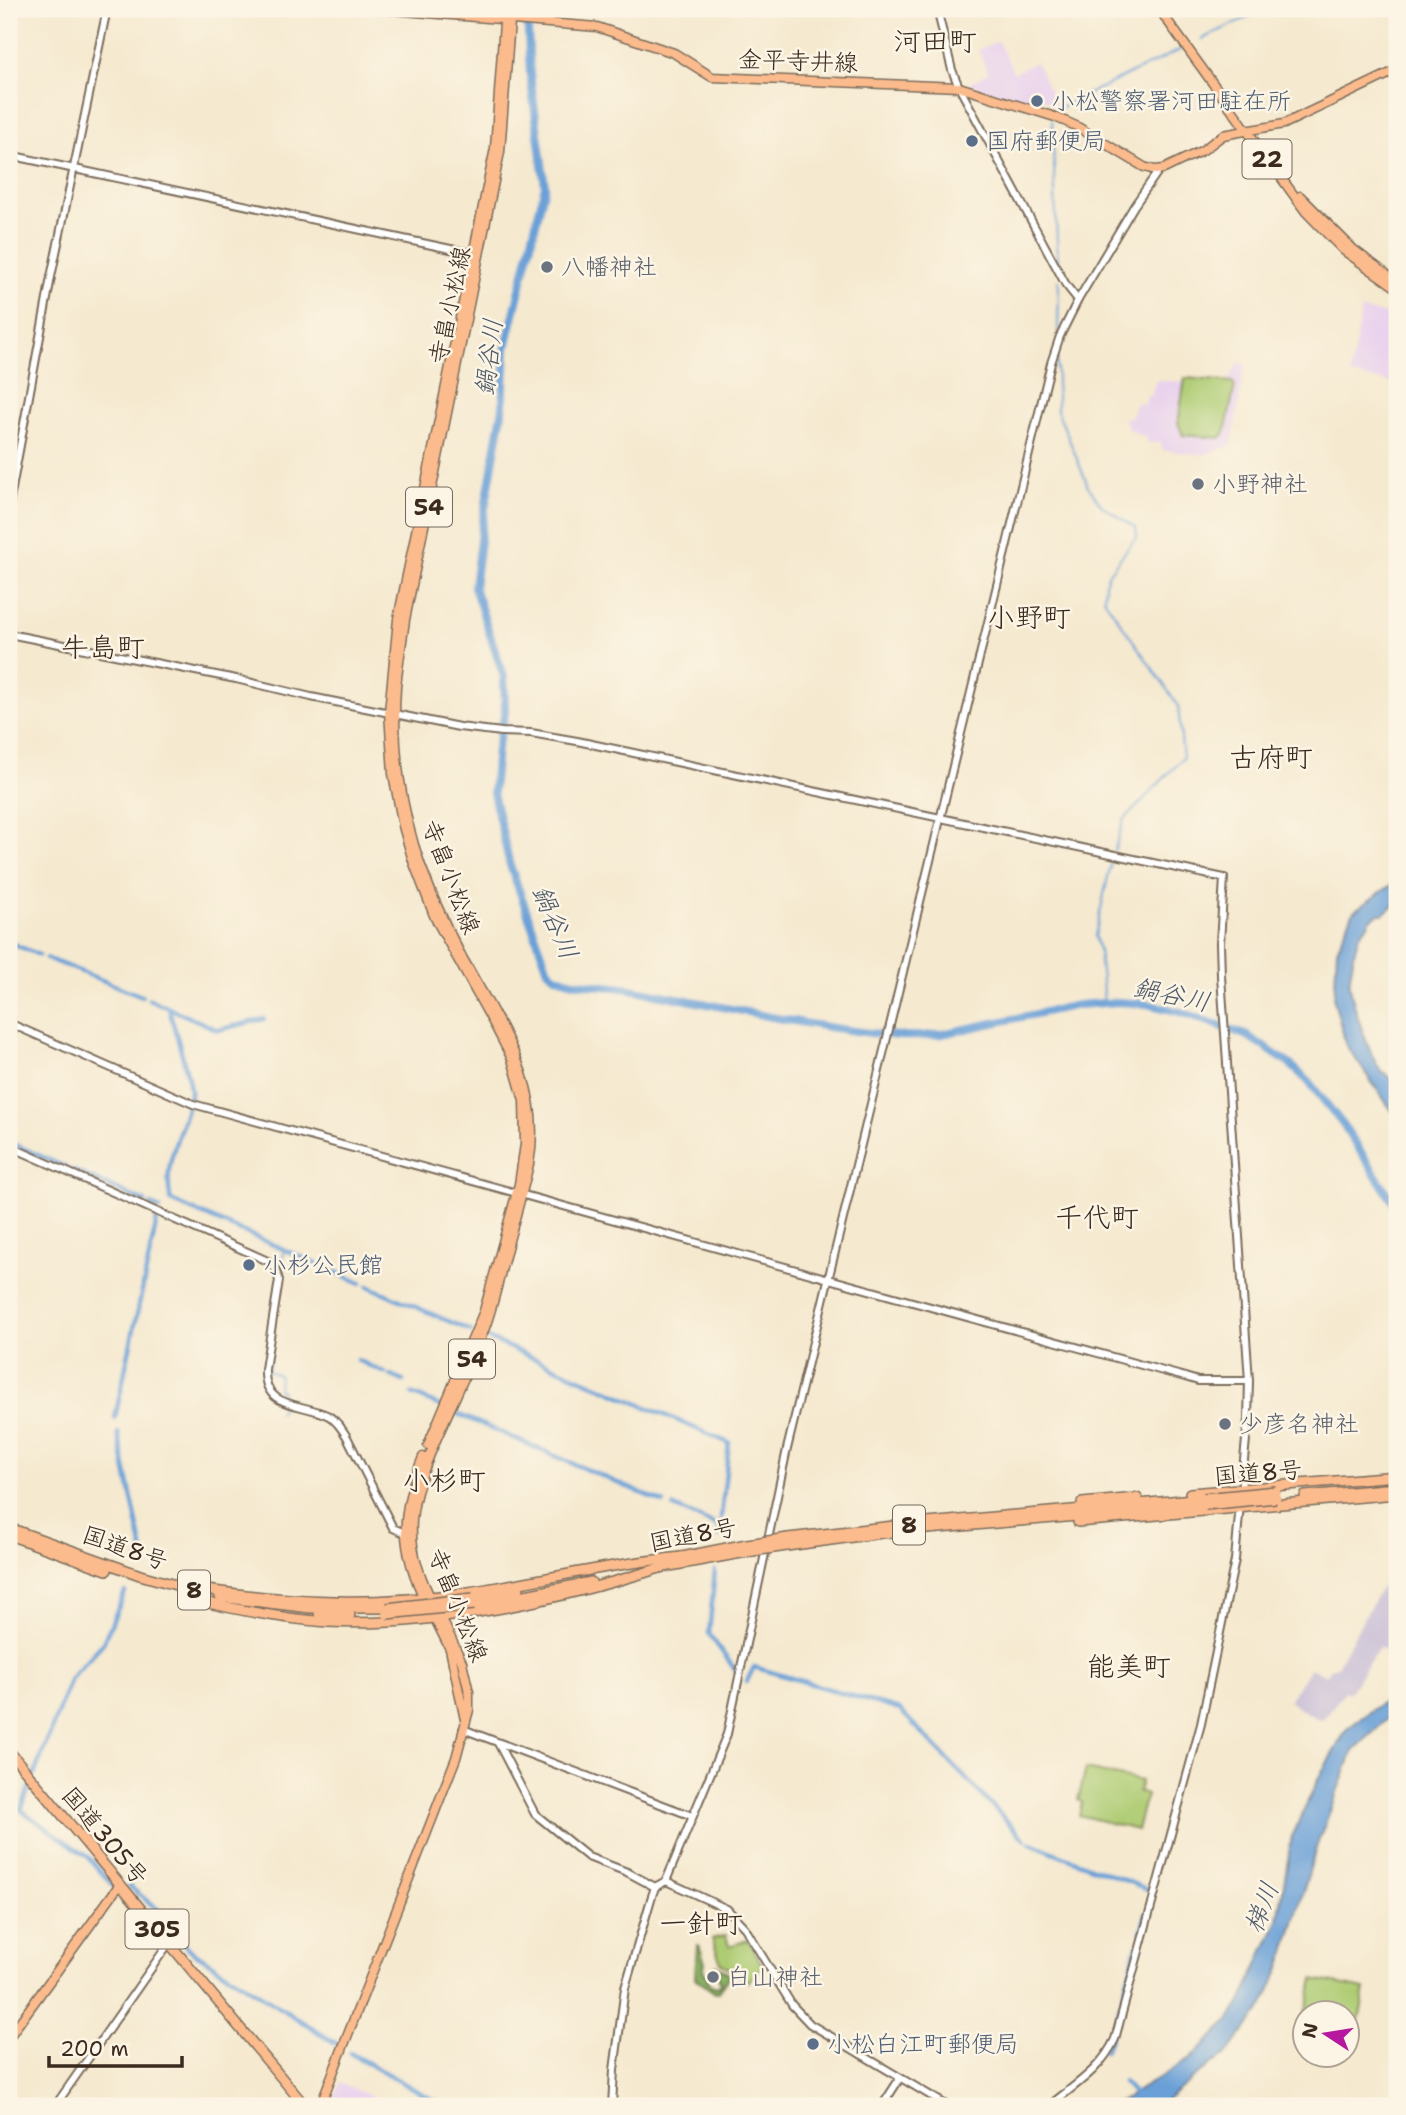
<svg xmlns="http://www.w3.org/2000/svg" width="1406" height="2115" font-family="'Shantell Sans','Klee One',sans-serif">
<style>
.built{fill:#e9d2ed}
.industrial{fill:#c9bfd7}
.green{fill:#aecc73;stroke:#747b48;stroke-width:2}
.forest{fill:#8ab065;stroke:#626d42;stroke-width:2}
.water{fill:#6aa0d7;stroke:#52657a;stroke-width:2}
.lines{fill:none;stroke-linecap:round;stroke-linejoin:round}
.stream{stroke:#6aa0d7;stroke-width:2}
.canal{stroke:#6aa0d7;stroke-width:4.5}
.river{stroke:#6aa0d7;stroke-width:8}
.minor-casing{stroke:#7c6d5c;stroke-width:10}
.major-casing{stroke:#7c6d5c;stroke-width:11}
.highway-casing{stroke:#7c6d5c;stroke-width:12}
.minor{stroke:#fff;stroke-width:6}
.major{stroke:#fbbb8d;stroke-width:8}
.highway{stroke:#fbbb8d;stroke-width:9}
.highway-bridge-casing{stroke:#7c6d5c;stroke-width:12;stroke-linecap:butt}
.highway-bridge{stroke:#fbbb8d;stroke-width:9}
.service-dot{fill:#5c6f8a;stroke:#fcf5e5;stroke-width:2.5}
.worship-dot{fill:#6b7280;stroke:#fcf5e5;stroke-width:2.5}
.labels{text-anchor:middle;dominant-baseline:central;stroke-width:5;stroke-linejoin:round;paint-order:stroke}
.shield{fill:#fcf5e5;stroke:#75675a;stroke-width:2}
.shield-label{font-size:23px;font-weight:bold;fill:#3b2a1e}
.street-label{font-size:24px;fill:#3b2a1e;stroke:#fcf5e5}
.service-label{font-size:24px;fill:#4e5e75;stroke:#fcf5e5;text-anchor:start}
.worship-label{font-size:24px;fill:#5b616d;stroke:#fcf5e5;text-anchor:start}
.water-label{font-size:26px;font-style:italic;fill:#4e5968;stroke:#fcf5e5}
.quarter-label{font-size:28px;fill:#3b2a1e;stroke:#fcf5e5}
</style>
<rect width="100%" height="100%" fill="#fcf5e5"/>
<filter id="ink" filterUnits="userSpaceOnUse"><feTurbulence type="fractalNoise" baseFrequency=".0143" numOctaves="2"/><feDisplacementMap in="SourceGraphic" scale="14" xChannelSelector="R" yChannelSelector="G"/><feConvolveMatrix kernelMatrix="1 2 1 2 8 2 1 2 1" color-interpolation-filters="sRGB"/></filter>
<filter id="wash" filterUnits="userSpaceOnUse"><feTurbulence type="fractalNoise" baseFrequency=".00686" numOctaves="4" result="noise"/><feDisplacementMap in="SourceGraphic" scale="28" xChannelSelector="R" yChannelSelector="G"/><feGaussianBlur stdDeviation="1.57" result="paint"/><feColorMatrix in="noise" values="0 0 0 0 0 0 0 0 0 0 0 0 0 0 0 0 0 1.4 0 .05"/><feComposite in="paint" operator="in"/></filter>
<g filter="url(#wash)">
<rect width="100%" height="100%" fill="#f5e9cf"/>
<g class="built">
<polygon points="998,41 1014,73 1036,62 1057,107 1031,92 1026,102 968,84 988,73 978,50"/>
<polygon points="1361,310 1397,316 1397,372 1396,380 1392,383 1350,375"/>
<polygon points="1238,363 1245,364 1232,445 1204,455 1162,450 1161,442 1148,443 1145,436 1135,434 1134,429 1129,431 1124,417 1131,417 1136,403 1145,404 1147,395 1151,396 1156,380 1181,382 1187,377 1228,381"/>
<polygon points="340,2082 381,2101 382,2106 331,2106"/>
</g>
<polygon class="industrial" points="1384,1583 1397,1587 1397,1637 1386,1650 1379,1647 1349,1693 1345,1691 1323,1719 1319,1720 1289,1701 1310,1668 1326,1676 1330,1669 1337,1666"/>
<g class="green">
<polygon points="1185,378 1232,382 1235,385 1225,433 1220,438 1183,435 1178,423"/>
<polygon points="1086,1769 1141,1781 1138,1792 1146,1795 1137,1830 1079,1815 1082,1802 1078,1800"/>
<polygon points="726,1935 729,1946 748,1940 763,1966 748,1982 721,1963 712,1939"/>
<polygon points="1314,1979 1365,1989 1356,2038 1347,2035 1346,2014 1305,2013"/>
</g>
<polygon class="forest" points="697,1945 699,1945 705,1963 703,1970 711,1985 717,1987 721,1984 714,1966 716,1965 730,1975 718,1992 715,1993 695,1978"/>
<g class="water">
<path d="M1397,881v21l-14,12h-5l-8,6c-2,8 -5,7 -9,13 -7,10 -8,31 -11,43 -3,16 21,85 33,97h3l11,15v30l-51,-73 -12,-45 3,-51 17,-38z"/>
<polygon points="1397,1691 1397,1710 1353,1751 1317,1845 1281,1966 1263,2007 1225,2056 1211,2064 1159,2106 1113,2106 1190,2059 1228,2022 1241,2002 1278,1920 1292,1836 1319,1777 1347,1729"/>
</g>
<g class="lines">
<g class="stream">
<polyline points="1202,39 1265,9"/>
<polyline points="1055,112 1059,108 1182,49"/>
<polyline points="1052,121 1058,266"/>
<polyline points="1058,332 1059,280"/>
<polyline points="1057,355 1057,410 1088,486 1101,505 1136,528 1137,536 1109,573 1105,583 1104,599 1178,705 1183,758 1124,820 1114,851"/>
<polyline points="1104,1002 1099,950 1095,936 1112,858"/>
<polyline points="281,1264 285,1250"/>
<polyline points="280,1297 281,1285"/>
<polyline points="271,1351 268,1371 279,1375 278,1389 282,1391 281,1396"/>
<polyline points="279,1413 282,1405"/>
</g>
<g class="canal">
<polyline points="9,942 39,955"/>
<polyline points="46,958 142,996"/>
<polyline points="149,999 218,1030 264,1019"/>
<path d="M169,1009c4,16 23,73 21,85 -6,38 -29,66 -19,107l119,51"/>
<polyline points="9,1142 65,1167"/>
<polyline points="72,1170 145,1202"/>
<polyline points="151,1205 160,1209"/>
<polyline points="294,1254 361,1283"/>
<polyline points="368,1286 471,1331"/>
<polyline points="485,1337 729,1443 721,1517"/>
<polyline points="357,1360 385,1373"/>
<polyline points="390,1375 403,1381"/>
<polyline points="412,1394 440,1406"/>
<polyline points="453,1412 664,1503"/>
<polyline points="115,1418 157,1220"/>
<polyline points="118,1433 143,1551 139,1561"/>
<polyline points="674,1507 720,1527"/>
<polyline points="719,1536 721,1521"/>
<polyline points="715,1570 709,1634 736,1671"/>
<polyline points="747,1681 754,1667 900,1710 1025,1840"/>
<polyline points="34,1775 71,1678 103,1643 125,1592"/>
<polyline points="30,1786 21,1810 88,1857 113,1886"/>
<polyline points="1030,1843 1152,1891 1151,1895"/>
<polyline points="129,1886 171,1920 187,1948 337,2044"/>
<polyline points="1141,1932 1146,1914"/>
<polyline points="1105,2051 1115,2024 1137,1946"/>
<polyline points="350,2053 444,2106"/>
<polyline points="1123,2082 1137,2097"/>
</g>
<path class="river" d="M527,9l3,65 15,112 -39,161 -3,60 -21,119 -8,61 30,90 1,36 -8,35 -4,45 17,72 38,105c12,15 56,15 76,18 92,16 182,40 275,48 15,1 28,0 43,-2l136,-29 41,-3 28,2 37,9 64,23 43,29 18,17 35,44 53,82"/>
</g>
</g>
<g filter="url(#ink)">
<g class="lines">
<defs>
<g id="minor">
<polyline points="937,9 952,70 959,87 1066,285 1078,300 1134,206 1159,170"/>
<polyline points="9,155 474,254"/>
<polyline points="9,505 51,277 107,9"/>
<polyline points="9,634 236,679 311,697 459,727 502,732 531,733 577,741 1224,878 1220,943 1221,976 1249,1381 1248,1419 1241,1490"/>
<polyline points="9,1023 193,1104 1185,1377 1198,1381 1249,1381"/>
<path d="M9,1146l261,116 6,8 3,10 -14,89c-2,41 37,33 64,47 8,5 13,13 18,21l46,91 14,6"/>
<polyline points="463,1729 692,1816"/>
<polyline points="498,1743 535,1814 588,1857 627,1872 655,1887"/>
<polyline points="666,1881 727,1909 745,1928 792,2005 810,2024 948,2106"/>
<polyline points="55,2106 169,1943"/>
<polyline points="612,2106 614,2070 625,1988 651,1899 655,1887 666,1881 727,1734 787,1449 1051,363 1060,336 1078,300"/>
<polyline points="882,2106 900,2078"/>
<path d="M1049,2106c25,-21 52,-36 66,-67l86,-315 34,-164 5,-56"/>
</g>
<g id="major">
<polyline points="379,9 597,27 674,53 712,77 959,87 1055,117 1076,126 1144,167 1155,170 1164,169 1203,150 1223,135 1284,124 1397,70"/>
<polyline points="1159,9 1306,212 1343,250 1397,288"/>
<polyline points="1300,196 1354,250 1397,282"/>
<polyline points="428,1445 484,1311 519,1184 525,1144 524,1101 512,1059 495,1026 435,918 413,861 403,826 393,774 389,712 398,619 495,148 505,9"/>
<path d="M423,1457c-23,55 -24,91 3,145"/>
<path d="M433,1602c-34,-62 -23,-101 3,-162 16,-36 33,-71 47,-107 10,-25 15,-51 22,-77 8,-31 17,-61 24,-92 13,-70 -18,-121 -51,-179 -23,-38 -42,-78 -57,-119 -20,-55 -29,-120 -25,-178 2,-23 6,-45 9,-68l95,-468 11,-143"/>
<polyline points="432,1613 450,1649 465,1720"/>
<polyline points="9,2037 120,1884"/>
<polyline points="320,2106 456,1758 469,1710 469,1692 462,1662 439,1613"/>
</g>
<g id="highway">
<polyline points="1190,1493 1397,1476"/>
<polyline points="1305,1496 1396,1488"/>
<polyline points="1082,1503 1137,1498"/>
<polyline points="1078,1522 1397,1494"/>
<polyline points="9,1528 140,1575 183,1587"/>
<polyline points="9,1535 107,1570"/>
<polyline points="788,1538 894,1526 1204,1498"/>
<polyline points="787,1546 882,1533 1205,1505"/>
<polyline points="677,1558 747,1544"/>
<polyline points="659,1568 747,1552"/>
<path d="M180,1586c92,15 183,21 276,8 75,-11 149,-30 226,-37"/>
<path d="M184,1594l7,5c46,11 90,20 137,23 106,6 234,-23 335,-55"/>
<polyline points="220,1597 310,1608 387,1608"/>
<polyline points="473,1598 519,1589"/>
<polyline points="474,1605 591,1582"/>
<polyline points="319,1614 350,1615"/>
<polyline points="9,1751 305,2106"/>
</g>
</defs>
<use href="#minor" class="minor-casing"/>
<use href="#major" class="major-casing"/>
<use href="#highway" class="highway-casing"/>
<use href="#minor" class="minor"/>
<use href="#major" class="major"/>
<use href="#highway" class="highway"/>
<defs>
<g id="highway-bridge">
<polyline points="1204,1498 1276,1491"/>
<polyline points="1205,1505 1276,1498"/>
<polyline points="747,1544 788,1538"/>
<polyline points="747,1552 787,1546"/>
<polyline points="387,1608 473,1598"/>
<polyline points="387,1614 474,1605"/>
</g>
</defs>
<use href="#highway-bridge" class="highway-bridge-casing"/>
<use href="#highway-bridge" class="highway-bridge"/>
</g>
</g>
<g class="service-dot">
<circle cx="1037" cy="101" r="7"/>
<circle cx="972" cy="141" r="7"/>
<circle cx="249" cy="1265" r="7"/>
<circle cx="813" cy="2044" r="7"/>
</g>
<g class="worship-dot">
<circle cx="547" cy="267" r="7"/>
<circle cx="1198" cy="484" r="7"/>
<circle cx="1225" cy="1424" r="7"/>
<circle cx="713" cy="1977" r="7"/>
</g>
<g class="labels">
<g class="shield">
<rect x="1242.5" y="139.5" width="49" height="39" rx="5"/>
<rect x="406" y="487.5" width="46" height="39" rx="5"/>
<rect x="449" y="1339.5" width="46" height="39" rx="5"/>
<rect x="893" y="1505.5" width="32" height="39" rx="5"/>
<rect x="178" y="1570.5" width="32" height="39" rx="5"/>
<rect x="125.5" y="1909.5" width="63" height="39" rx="5"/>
</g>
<g class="shield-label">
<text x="1267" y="159">22</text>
<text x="429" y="507">54</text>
<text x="472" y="1359">54</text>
<text x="909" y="1525">8</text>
<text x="194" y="1590">8</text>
<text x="157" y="1929">305</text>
</g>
<g class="street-label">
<text transform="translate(798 61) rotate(2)">金平寺井線</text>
<text transform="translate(450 305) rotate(-78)">寺畠小松線</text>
<text transform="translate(451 877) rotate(69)">寺畠小松線</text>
<text transform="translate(1258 1473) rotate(-5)">国道8号</text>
<text transform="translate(693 1535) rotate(-11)">国道8号</text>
<text transform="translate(125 1548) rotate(19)">国道8号</text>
<text transform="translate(458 1605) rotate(68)">寺畠小松線</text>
<text transform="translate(105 1836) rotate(50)">国道305号</text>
</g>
<g class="service-label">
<text x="1051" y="101">小松警察署河田駐在所</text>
<text x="986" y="141">国府郵便局</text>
<text x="263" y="1265">小杉公民館</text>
<text x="827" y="2044">小松白江町郵便局</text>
</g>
<g class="worship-label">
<text x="561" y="267">八幡神社</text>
<text x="1212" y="484">小野神社</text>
<text x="1239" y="1424">少彦名神社</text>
<text x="727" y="1977">白山神社</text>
</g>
<g class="water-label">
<text transform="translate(488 357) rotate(-83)">鍋谷川</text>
<text transform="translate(556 922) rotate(67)">鍋谷川</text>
<text transform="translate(1172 994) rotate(12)">鍋谷川</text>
<text transform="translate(1261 1907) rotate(-69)">梯川</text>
</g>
<g class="quarter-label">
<text x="935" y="41">河田町</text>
<text x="1029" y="617">小野町</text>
<text x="103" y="647">牛島町</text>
<text x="1271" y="757">古府町</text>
<text x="1097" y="1217">千代町</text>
<text x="444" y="1480">小杉町</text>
<text x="1129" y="1666">能美町</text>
<text x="701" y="1923">一針町</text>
</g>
</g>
<rect width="1406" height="2115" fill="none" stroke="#fcf5e5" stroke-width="35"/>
<g transform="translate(1326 2034) rotate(282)"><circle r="33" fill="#fcf5e5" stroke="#afa495" stroke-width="2"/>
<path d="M0-5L12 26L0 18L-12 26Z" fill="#b5179e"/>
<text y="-10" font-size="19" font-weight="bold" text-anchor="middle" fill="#3b2a1e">N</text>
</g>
<path d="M49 2056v10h133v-10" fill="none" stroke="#3b2a1e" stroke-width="3.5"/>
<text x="60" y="2056" font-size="21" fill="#3b2a1e" stroke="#fcf5e5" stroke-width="5" paint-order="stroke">200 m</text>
</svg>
